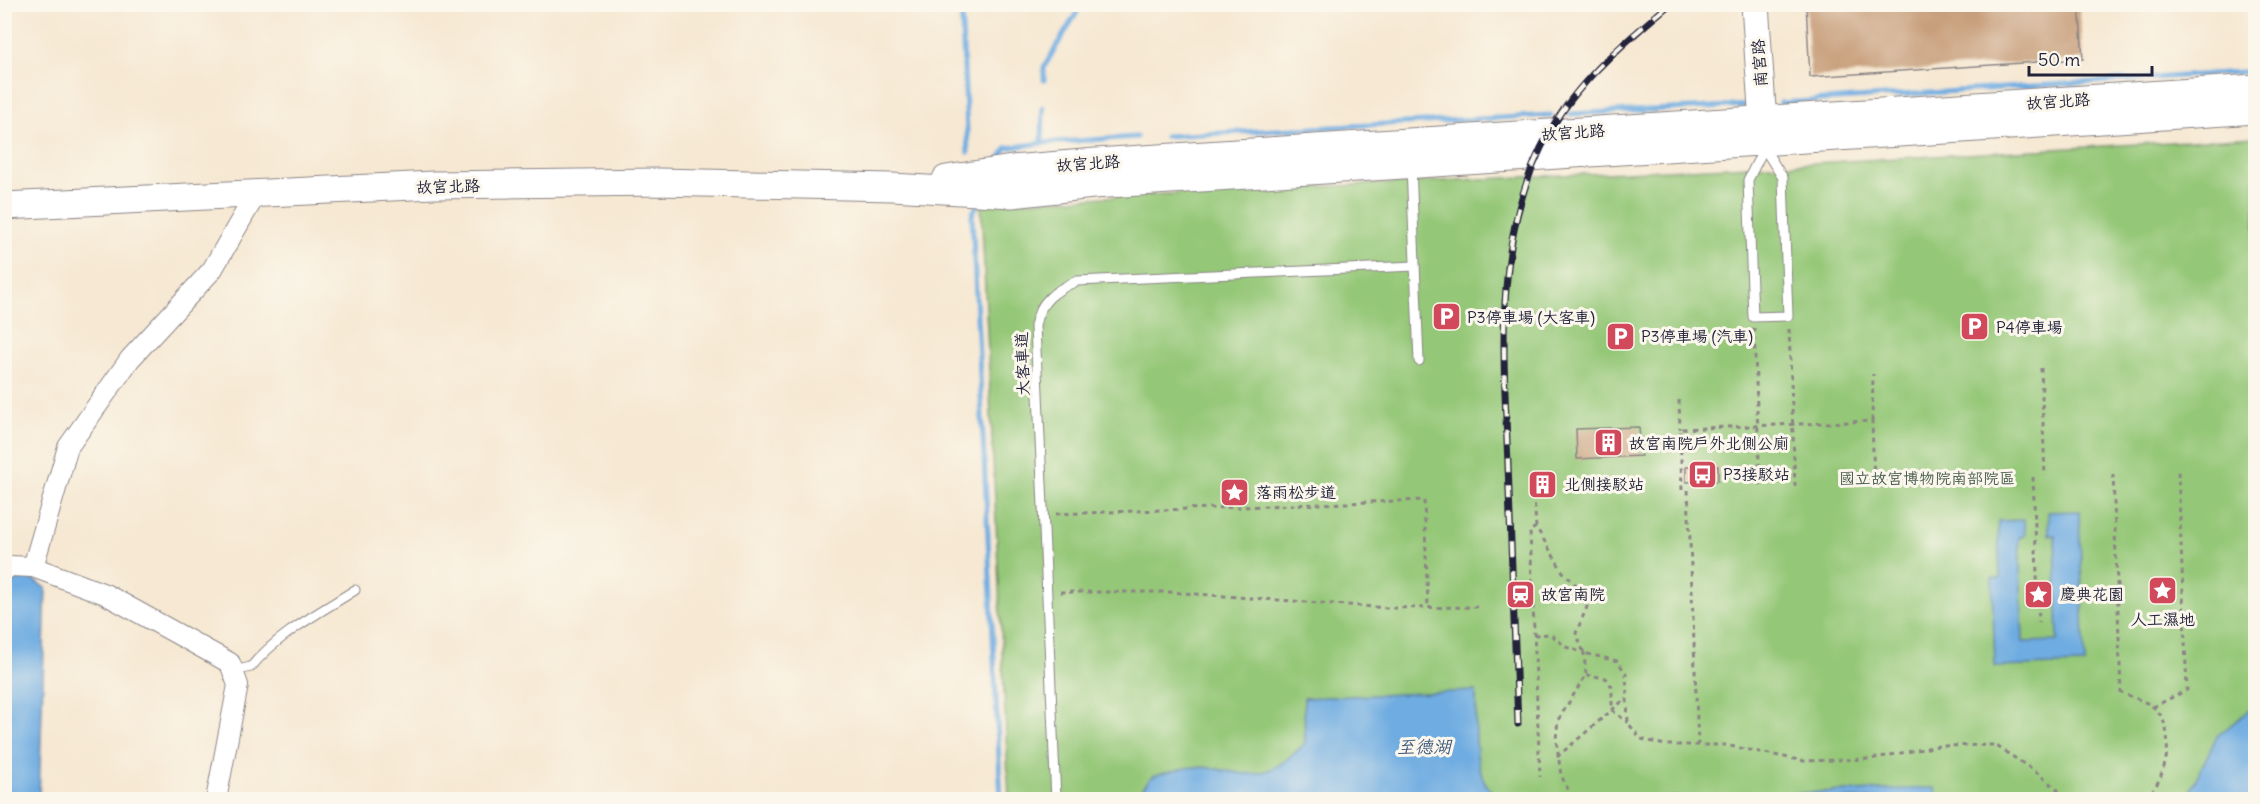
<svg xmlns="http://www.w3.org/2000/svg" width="2260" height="804" font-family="Delius,'LXGW WenKai TC',sans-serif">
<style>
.green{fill:#94c777;stroke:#5b7459;stroke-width:1.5}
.water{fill:#6eace1;stroke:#48678e;stroke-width:1.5}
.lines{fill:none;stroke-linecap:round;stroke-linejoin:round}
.stream{stroke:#6eace1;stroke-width:5}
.building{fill:#c89f7b}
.lane-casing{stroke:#8c8586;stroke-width:11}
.street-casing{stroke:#8c8586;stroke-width:22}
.secondary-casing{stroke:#8c8586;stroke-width:29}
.path{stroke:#8c8586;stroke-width:3;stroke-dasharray:4.5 4.5;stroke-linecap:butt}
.lane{stroke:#fff;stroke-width:9}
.street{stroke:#fff;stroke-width:20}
.secondary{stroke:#fff;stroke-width:27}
.rail-casing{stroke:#22223b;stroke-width:7}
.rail{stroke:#fbf7ec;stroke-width:4.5;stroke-dasharray:14;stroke-linecap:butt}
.labels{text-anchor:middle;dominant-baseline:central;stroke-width:6;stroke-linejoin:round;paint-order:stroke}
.street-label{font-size:16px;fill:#22223b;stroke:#fbf7ec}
.poi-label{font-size:16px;fill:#22223b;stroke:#fbf7ec;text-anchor:start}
.park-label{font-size:16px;fill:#4a5c50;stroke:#fbf7ec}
.water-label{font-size:18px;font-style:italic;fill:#40597d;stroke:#fbf7ec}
</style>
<rect width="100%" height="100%" fill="#fbf7ec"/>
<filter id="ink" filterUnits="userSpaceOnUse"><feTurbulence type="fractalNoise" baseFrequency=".0167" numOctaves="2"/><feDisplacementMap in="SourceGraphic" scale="12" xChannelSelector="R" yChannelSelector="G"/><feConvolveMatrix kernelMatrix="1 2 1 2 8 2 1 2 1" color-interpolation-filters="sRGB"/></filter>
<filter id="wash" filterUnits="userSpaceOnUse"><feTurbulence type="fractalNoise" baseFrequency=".008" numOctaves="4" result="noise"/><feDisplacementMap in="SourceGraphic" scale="24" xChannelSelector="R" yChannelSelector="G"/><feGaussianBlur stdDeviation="1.35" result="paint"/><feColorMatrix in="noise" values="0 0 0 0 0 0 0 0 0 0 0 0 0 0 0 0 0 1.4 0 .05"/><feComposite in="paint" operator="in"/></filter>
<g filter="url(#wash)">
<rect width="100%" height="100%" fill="#f6e8d2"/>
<polygon class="green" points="2255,137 2255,799 1009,799 981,203 1815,163"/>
<g class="water">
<polygon points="2079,511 2085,664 1995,667 1992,578 2000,578 1998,521 2024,520 2025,536 2019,537 2023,642 2058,641 2055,535 2049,535 2048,512"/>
<polygon points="29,577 46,588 39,799 5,799 5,593 12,581"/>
<path d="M1476,691c1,32 -8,92 26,108h-367c5,-6 11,-17 17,-22 5,-3 13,-4 18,-5 59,-20 77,32 135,-29l-1,-45z"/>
<polygon points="2255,706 2255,799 2191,799 2191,789 2217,736"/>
<polygon points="1935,788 1939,799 1625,799"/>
</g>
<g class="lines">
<g class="stream">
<polyline points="961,4 968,152"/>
<polyline points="1044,80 1044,67 1082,4"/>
<polyline points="1780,103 2256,71"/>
<polyline points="1043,107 1042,143 1137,137"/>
<polyline points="1570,114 1751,105"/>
<polyline points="1165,136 1551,115"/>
<polyline points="998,163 1006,148 1042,143"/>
<polyline points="979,201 972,215 1001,800"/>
</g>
</g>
<g id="blocks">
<g class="building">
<polygon points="1806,4 2079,4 2083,59 1810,77"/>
<polygon points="1639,427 1641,456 1577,459 1576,429"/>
<polygon points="1718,466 1718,481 1686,482 1686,467"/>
</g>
</g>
</g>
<g filter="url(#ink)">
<use href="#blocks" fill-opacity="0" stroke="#8c8586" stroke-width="1.5"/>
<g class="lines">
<defs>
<g id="lane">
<polygon points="1764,148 1783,178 1788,316 1753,317 1748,180"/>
<polyline points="1411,166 1419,361"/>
<path d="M233,671l18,-4c27,-33 68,-54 104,-77"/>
<path d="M1056,800l-21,-474c4,-24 20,-36 42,-45l338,-15"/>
</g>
<g id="street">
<polyline points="33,567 105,594 230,663 238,685 216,800"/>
<polyline points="4,571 9,566 33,567 68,447 130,359 212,270 256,194"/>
</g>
<g id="secondary">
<polyline points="1755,4 1764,138"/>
<polyline points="946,179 1012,169 1096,162 2256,88"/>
<polyline points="4,206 433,185 658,182 892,187 1012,194 1093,185 2256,110"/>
</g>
</defs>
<use href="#lane" class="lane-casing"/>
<use href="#street" class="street-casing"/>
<use href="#secondary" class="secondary-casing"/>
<g class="path">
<polyline points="1754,328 1760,487"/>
<polyline points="1789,329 1795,486"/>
<polyline points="2041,368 2045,476"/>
<polyline points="1679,400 1680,429"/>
<polyline points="1872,421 1873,374"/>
<path d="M2113,474l8,218c10,5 22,8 31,14 27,20 15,76 -8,94"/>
<polyline points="2033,477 2039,623"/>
<polyline points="1682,490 1680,429 1872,421 1874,483"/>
<polyline points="1688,490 1698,745"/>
<polyline points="1534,496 1536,527 1563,572 1583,592 1587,607 1576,633 1584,653 1617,661 1626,673 1628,723 1641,739 1665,745 1725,745 1804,761 1870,759 1938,746 1995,745 2036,772 2070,800"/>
<polyline points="1056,514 1424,500 1428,608"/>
<polyline points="1536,527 1530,531 1540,777"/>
<polyline points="1060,592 1169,592 1388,608 1477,607"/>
<polyline points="1534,635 1550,634 1566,647 1584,653 1586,675 1558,720 1556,739 1561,775 1573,800"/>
<polyline points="1586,675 1606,678 1612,687 1612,710 1628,723"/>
<polyline points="2153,707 2187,690 2178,471"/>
<polyline points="1557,757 1626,698"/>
</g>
<use href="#lane" class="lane"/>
<use href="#street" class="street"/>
<use href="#secondary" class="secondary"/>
<defs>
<path id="rail" d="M1518,724c-3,-86 -7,-172 -10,-259 -4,-105 -15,-219 33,-317 31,-63 77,-100 129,-144"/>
</defs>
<use href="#rail" class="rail-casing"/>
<use href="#rail" class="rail"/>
</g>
</g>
<defs>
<symbol id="parking-square" viewBox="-11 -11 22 22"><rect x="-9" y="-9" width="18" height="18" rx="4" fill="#d1495b" stroke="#fbf7ec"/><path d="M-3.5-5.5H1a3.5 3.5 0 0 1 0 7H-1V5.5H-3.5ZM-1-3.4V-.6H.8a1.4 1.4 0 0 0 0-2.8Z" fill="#fff"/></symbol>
<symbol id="building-square" viewBox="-11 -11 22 22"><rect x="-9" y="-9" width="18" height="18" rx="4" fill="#d1495b" stroke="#fbf7ec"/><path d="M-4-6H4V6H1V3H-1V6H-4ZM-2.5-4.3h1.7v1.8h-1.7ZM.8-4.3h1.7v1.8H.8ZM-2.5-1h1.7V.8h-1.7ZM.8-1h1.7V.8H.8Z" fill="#fff"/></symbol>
<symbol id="bus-square" viewBox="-11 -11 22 22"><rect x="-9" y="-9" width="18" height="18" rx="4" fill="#d1495b" stroke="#fbf7ec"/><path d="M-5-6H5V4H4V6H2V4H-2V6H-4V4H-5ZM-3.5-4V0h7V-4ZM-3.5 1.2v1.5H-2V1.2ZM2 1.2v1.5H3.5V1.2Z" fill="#fff"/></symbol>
<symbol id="sight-square" viewBox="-11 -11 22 22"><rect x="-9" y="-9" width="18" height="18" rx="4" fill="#d1495b" stroke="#fbf7ec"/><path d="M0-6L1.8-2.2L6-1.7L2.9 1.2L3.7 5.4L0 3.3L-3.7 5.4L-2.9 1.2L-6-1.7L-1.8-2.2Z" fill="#fff"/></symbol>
<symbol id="station-square" viewBox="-11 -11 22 22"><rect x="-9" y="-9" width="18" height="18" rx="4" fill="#d1495b" stroke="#fbf7ec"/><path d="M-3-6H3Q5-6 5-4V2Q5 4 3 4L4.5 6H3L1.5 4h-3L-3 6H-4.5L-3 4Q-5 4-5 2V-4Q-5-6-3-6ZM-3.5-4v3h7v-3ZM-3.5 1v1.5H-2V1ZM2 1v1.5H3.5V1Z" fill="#fff"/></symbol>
</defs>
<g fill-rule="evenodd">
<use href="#parking-square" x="1430" y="300" width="33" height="33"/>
<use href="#parking-square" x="1958" y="310" width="33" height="33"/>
<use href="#parking-square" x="1604" y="320" width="33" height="33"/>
<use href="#building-square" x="1592" y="426" width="33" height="33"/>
<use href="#bus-square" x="1686" y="458" width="33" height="33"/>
<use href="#building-square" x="1526" y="468" width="33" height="33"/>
<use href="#sight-square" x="1218" y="476" width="33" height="33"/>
<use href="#sight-square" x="2146" y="574" width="33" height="33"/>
<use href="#station-square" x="1504" y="578" width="33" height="33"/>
<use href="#sight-square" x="2022" y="578" width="33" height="33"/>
</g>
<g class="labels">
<g class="street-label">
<text transform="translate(1759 63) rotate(-94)">南宮路</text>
<text transform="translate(2058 101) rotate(-4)">故宮北路</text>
<text transform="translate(1573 132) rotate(-4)">故宮北路</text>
<text transform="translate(1088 163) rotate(-4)">故宮北路</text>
<text transform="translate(448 186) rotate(-2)">故宮北路</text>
<text transform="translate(1022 364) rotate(-92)">大客車道</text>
</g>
<g class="poi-label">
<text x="1467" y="317">P3停車場 (大客車)</text>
<text x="1996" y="327">P4停車場</text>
<text x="1641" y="336">P3停車場 (汽車)</text>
<text x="1629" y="443">故宮南院戶外北側公廁</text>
<text x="1723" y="474">P3接駁站</text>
<text x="1564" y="484">北側接駁站</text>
<text x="1256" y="492">落雨松步道</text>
<text x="1541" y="594">故宮南院</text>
<text x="2060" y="594">慶典花園</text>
<text x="2163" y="619" text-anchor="middle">人工濕地</text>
</g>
<g class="park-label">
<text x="1927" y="478">國立故宮博物院南部院區</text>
</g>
<g class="water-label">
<text x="1424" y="746">至德湖</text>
</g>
</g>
<rect width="2260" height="804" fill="none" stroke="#fbf7ec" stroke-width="24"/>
<path d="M2029 66v9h123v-9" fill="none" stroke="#22223b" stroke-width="3"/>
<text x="2038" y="66" font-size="18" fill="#22223b" stroke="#fbf7ec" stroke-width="4.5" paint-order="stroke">50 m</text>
</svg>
